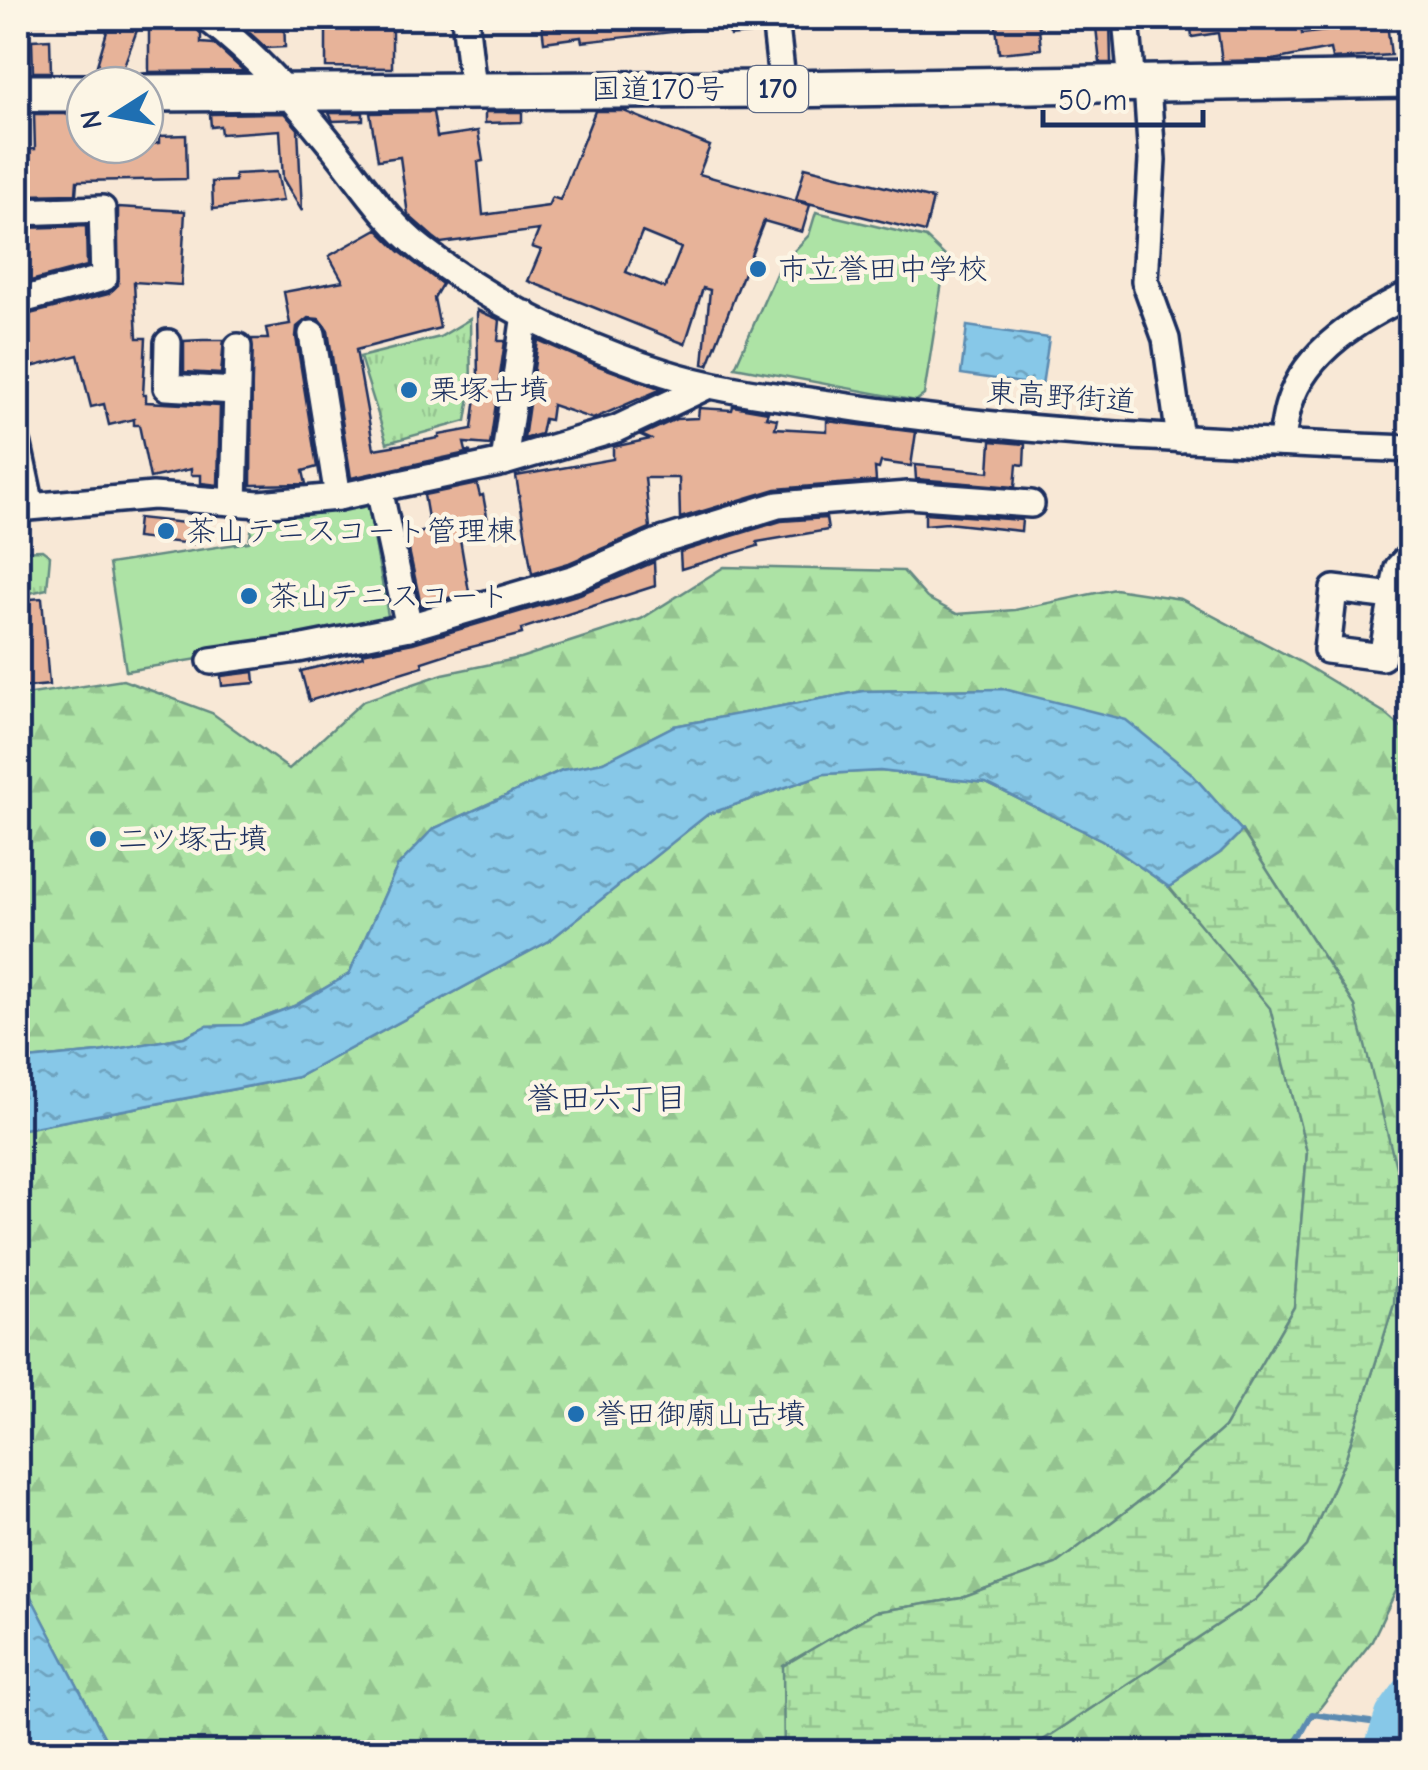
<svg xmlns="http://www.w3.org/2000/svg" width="1428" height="1770" font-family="'Comic Neue','Klee One',sans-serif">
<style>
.grass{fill:url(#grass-tufts);stroke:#648982;stroke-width:2.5}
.forest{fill:url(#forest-firs);stroke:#648982;stroke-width:2.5}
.wetland{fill:url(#wetland-marsh);stroke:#648982;stroke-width:2.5}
.pitch{fill:#ade3a5;stroke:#648982;stroke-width:2.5}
.water{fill:url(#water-ripples);stroke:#5c8bb1;stroke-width:2.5}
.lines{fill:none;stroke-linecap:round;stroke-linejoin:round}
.stream{stroke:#5c8bb1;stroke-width:6}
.river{stroke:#87c8e8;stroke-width:38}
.building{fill:#e7b399;stroke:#1b2f5e;stroke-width:2.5;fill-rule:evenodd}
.minor-casing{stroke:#1b2f5e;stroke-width:32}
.highway-casing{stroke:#1b2f5e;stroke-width:42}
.minor{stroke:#fcf5e5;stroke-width:25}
.highway{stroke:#fcf5e5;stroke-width:35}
.poi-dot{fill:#1f6fb2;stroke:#fcf5e5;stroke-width:4}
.labels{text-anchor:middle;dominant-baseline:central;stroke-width:9;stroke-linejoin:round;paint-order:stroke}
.shield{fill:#fcf5e5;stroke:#5e6a86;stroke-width:2.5}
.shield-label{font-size:28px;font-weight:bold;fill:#1b2f5e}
.street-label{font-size:30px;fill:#1b2f5e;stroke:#fcf5e5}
.poi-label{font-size:30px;fill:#1b2f5e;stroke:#fcf5e5;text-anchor:start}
.neighbourhood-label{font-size:32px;fill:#1b2f5e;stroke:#fcf5e5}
</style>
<defs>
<pattern id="grass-tufts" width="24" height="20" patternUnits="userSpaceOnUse" patternTransform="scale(2.5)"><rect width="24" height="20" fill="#ade3a5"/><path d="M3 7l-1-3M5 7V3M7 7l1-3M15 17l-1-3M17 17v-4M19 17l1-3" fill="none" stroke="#94c390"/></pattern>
<pattern id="forest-firs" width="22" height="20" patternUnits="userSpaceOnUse" patternTransform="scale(2.5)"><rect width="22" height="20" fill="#ade3a5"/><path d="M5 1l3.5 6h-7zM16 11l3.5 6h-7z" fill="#94c390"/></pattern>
<pattern id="wetland-marsh" width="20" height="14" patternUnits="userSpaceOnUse" patternTransform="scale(2.5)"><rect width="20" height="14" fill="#ade3a5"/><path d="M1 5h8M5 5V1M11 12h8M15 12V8" fill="none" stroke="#94c390"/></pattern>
<pattern id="water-ripples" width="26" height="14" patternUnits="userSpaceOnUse" patternTransform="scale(2.5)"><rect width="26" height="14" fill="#87c8e8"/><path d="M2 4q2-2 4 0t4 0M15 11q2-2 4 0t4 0" fill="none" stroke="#6ea3bf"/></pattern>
</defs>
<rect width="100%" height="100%" fill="#f8e8d6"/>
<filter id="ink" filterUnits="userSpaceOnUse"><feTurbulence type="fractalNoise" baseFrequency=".01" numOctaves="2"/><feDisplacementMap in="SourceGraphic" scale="20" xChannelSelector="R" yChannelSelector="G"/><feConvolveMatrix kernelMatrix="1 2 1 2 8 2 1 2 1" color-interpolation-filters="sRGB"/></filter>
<g filter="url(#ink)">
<g class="grass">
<polygon points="470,319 471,391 466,421 387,443 360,357 440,337"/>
<polygon points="42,550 50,556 47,589 18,596 18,551"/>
</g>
<g class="forest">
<polygon points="724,567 903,571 927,598 957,614 1015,610 1115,589 1181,599 1302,663 1385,713 1410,735 1410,1562 1372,1641 1294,1741 1280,1752 1025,1752 1255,1600 1307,1546 1345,1460 1394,1304 1355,1006 1242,831 1190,772 1004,689 863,691 674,726 603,762 562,770 433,829 397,867 349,974 294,1006 243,1025 206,1026 184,1037 99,1052 18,1060 18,696 123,680 212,713 289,769 363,701 443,674 520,658 641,619"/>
<polygon points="880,771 986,783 1102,840 1169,887 1270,1007 1307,1152 1294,1307 1224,1428 1149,1494 1056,1564 962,1598 875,1612 784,1666 784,1752 112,1752 18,1572 18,1130 298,1077 549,941 708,814 824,774"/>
</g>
<polygon class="wetland" points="1242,831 1355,1006 1400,1183 1394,1304 1345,1460 1307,1546 1255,1600 1025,1752 784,1752 783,1666 875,1612 962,1598 1056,1564 1149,1494 1224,1428 1294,1307 1307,1152 1270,1008 1169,887 1220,853"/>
<g class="pitch">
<polygon points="816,212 926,238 946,257 924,395 916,401 735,367 779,267 809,235"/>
<polygon points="368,504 390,627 126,671 109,564 249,542 254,516"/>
</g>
<g class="water">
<polygon points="967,326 1049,338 1042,386 961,374"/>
<polygon points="1004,689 1126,720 1190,772 1242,831 1220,853 1169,887 1102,840 986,783 880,771 824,774 708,814 549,941 298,1077 18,1130 18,1060 99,1052 184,1037 206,1026 243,1025 294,1006 349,974 397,867 433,829 562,770 603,762 674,726 863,691"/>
<polygon points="18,1572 112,1752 18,1752"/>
</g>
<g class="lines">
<g class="stream">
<polyline points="1386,1725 1390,1725"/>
<polyline points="1291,1752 1312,1714 1370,1722"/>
</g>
<polyline class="river" points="1382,1752 1394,1716 1410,1694"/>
</g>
<g class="building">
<polygon points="111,18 129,18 128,22 140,22 121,74 97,65"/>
<polygon points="240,18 284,18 285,47 266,48 239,23"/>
<polygon points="326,18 392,19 392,68 326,67"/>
<polygon points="541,18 699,18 700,29 582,42 581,37 544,42"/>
<polygon points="728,18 759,18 760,33 730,36"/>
<polygon points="995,18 1038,18 1041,49 999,53"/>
<polygon points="1095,18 1110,18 1111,63 1100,63"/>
<polygon points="1190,18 1300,18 1302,34 1387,23 1391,55 1332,59 1330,49 1273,60 1222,61 1218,33 1192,37"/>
<polygon points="149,25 193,25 201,34 201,43 214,44 244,71 149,72"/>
<polygon points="50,39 51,72 33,72 32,40"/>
<path d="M595,111h29l86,35 -11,28 111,31 -8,27 -38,-11 -56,144 -5,-1 7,-74 -7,-2 -18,56 -157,-63 13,-31 -9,-3 7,-17 -98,13 -8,-6 -25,-22 -8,-58 -22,3 -8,-47 63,-1 4,25 41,-6 5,30 -5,1 5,53 65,-9 4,-9 8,3zM642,232l39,16 -16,40 -39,-16z"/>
<polygon points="485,112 522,112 522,122 485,123"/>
<polygon points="284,113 298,129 302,211 283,179 280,130 221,134 220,126 211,127 210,114"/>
<polygon points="329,113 363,113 363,120 333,121"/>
<polygon points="34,114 65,114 85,119 85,145 145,145 159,143 159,136 186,135 187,179 77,181 76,194 26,195 25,175 18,175 18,150 35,149"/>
<polygon points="805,167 933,199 925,232 796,200"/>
<polygon points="277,172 283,201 213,209 212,182 235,181 235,174"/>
<polygon points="118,207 185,211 181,285 134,282 137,338 146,338 143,395 146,395 146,402 220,406 218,485 201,483 201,475 191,475 191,469 150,478 139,425 134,425 134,419 109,425 104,404 91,407 78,355 20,370 18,317 108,294 118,285"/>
<polygon points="86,226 87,266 23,283 18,268 23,263 22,228"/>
<polygon points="377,229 399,251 442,284 434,298 440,328 356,350 374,449 439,438 439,435 472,429 478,381 477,310 500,320 498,341 505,341 490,445 464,443 466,451 471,452 351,478 328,331 319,319 308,318 297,327 296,337 317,467 303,471 306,484 251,485 252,339 268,339 266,328 290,324 284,292 343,281 329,256"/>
<polygon points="203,340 224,340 221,374 184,372 184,341"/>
<polygon points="538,340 596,365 662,389 593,419 552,405 550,420 544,419 541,434 524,439"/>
<polygon points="733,406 768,412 766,417 777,419 775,428 827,431 827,421 916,432 911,466 881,462 879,469 875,468 876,481 776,489 680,518 679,478 645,478 650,528 569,563 532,574 516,476 613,459 613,447 650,439 641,435 676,419 698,418 699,408 732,410"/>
<polygon points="991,441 1025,444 1024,465 1017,464 1015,487 916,479 915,465 989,472"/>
<polygon points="477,484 480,496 483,495 489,527 459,533 469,592 421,606 406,536 430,530 424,495"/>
<polygon points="925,513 1022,520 1021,531 947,523 925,525"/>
<polygon points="138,518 195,524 193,544 136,538"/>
<polygon points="826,518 828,530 757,542 758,546 681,569 680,552 781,521"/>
<polygon points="654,562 655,586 521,629 522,634 456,651 422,662 423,666 309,701 301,671 363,656 362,653 413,643 580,594"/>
<polygon points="42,598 49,685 18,688 18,600"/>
<polygon points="254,672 255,683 222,686 221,676"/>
</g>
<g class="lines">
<defs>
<g id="minor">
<path d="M207,18c46,35 86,79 122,124 30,36 56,79 94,108 71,55 157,96 242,123 56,18 114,23 171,32 190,30 383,36 574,44"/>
<polyline points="465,18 473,89"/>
<polyline points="775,18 783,89"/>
<polyline points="1126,18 1132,85"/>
<polyline points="1147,85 1152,160 1145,281 1166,339 1180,439"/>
<polyline points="18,212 102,209 104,278 18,301"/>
<polyline points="312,334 338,497"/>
<polyline points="168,343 167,387 235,391"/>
<path d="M1281,443c3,-13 4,-27 8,-39 17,-55 74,-87 121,-110"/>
<polyline points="18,445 31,506"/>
<polyline points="504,462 525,314"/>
<polyline points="379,489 409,627"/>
<polyline points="234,503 238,347"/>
<polyline points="18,508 153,496 259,504 338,497 504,462 616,429 709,385"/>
<polyline points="1393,596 1334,589 1327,650 1382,657 1398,568 1410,555"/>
<polyline points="211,661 298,649 409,627 575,578 658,542 778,505 908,495 1031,504"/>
</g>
<g id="highway">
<polyline points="18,93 85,93"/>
<polyline points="145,93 783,89 1410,79"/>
</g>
</defs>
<use href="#minor" class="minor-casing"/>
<use href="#highway" class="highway-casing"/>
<use href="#minor" class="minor"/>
<use href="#highway" class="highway"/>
</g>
</g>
<g class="poi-dot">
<circle cx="758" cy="269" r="10"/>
<circle cx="409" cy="390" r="10"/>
<circle cx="166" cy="531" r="10"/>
<circle cx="249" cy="596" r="10"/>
<circle cx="98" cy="839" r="10"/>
<circle cx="576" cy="1414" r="10"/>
</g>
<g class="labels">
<rect class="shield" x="748" y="66" width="60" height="46" rx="8"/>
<g class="shield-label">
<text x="778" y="89">170</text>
</g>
<g class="street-label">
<text x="658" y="89">国道170号</text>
<text transform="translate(1061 397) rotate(4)">東高野街道</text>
</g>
<g class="poi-label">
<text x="778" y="269">市立誉田中学校</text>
<text x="429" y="390">栗塚古墳</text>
<text x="186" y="531">茶山テニスコート管理棟</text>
<text x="269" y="596">茶山テニスコート</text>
<text x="118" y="839">二ツ塚古墳</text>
<text x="596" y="1414">誉田御廟山古墳</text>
</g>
<g class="neighbourhood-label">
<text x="607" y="1098">誉田六丁目</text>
</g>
</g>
<rect width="1428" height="1770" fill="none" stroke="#fcf5e5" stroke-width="60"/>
<rect x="30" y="30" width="1368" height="1710" fill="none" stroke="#1b2f5e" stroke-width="4" filter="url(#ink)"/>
<g transform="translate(115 115) rotate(259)"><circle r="48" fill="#fcf5e5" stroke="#a2a6af" stroke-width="2.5"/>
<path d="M0-8L18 38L0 25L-18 38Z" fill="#1f6fb2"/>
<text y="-15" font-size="28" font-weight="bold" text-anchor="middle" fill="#1b2f5e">N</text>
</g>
<path d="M1043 110v15h160v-15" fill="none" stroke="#1b2f5e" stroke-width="5"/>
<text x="1058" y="110" font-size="30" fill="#1b2f5e" stroke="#fcf5e5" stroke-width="8" paint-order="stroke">50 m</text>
</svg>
